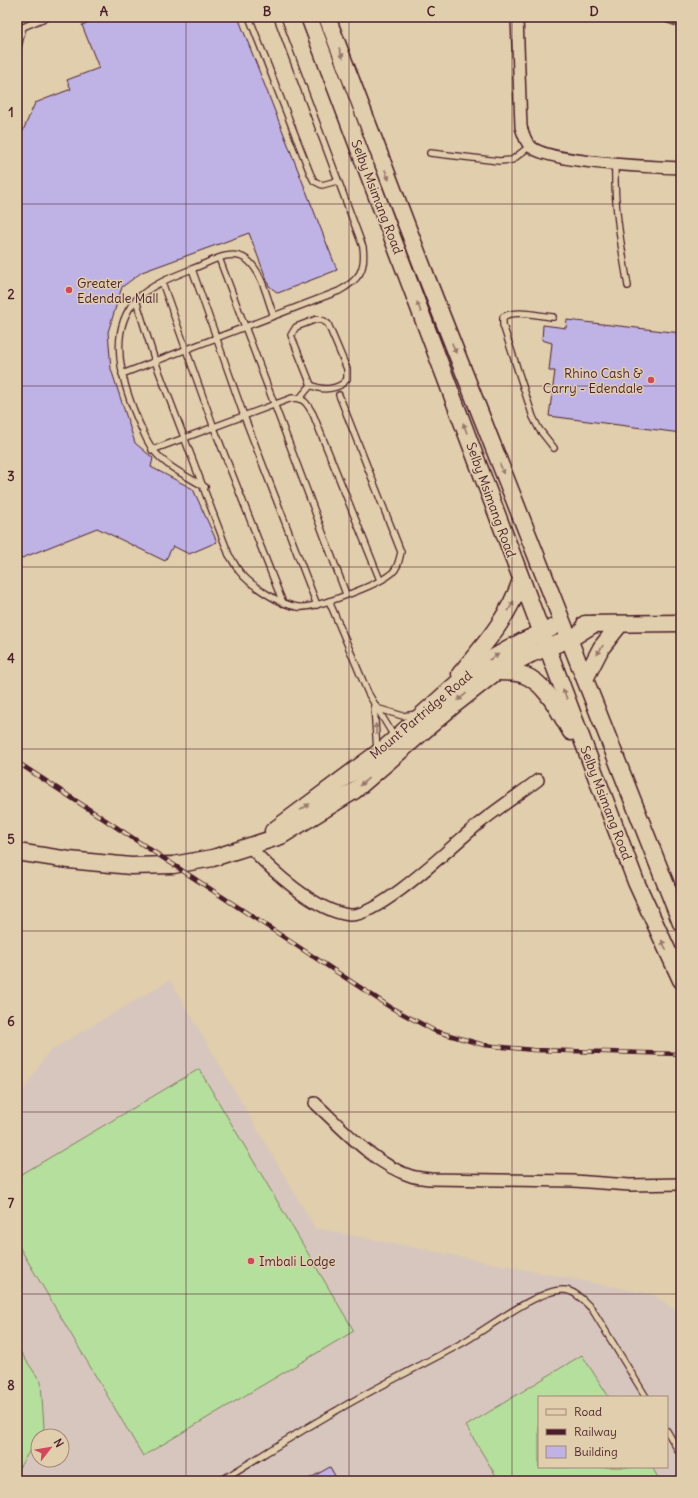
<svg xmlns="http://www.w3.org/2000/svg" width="698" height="1498" font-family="Delius,sans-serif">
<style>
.built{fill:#d7c6bd;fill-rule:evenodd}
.pitch{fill:#b5df9c;stroke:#807f64}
.building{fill:#bfb3e5;stroke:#4a1f2b}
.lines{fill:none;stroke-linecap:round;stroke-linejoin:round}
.lane-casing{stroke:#4a1f2b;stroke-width:8}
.street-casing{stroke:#4a1f2b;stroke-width:14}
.secondary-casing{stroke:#4a1f2b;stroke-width:19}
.lane{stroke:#e1ceac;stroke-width:5.5}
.street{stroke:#e1ceac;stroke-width:11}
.secondary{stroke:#e1ceac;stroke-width:16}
.rail-casing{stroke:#4a1f2b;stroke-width:4.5}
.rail{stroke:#e1ceac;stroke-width:3;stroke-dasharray:9;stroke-linecap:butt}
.oneway{fill:#96766c}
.grid{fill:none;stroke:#4a1f2b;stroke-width:1;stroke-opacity:0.55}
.poi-dot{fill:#d1495b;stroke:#e1ceac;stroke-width:1.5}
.labels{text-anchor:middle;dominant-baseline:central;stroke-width:3;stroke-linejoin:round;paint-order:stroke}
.street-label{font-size:13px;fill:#4a1f2b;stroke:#e1ceac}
.poi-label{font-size:13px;fill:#4a1f2b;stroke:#e1ceac;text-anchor:start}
.neatline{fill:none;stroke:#4a1f2b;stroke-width:1.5}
.grid-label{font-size:13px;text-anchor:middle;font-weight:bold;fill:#4a1f2b}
</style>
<rect width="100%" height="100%" fill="#e1ceac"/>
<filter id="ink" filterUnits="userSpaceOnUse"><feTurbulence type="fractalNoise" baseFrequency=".025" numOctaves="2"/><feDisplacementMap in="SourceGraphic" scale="8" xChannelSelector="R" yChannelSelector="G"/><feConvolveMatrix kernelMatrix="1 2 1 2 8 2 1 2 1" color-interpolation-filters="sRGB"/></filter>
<g filter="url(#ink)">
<path class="built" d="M170,980l145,248 339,67 27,19v167h-664v-381l32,-49zM539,1397h128v70h-128zM38,1436h24v24h-24z"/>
<g class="pitch">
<polygon points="199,1069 354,1331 143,1456 17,1243 17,1177"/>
<polygon points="17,1347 41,1382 44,1428 17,1471"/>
<polygon points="582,1355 609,1397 539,1397 539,1467 652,1467 660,1481 499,1481 466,1426"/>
</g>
<g class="building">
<polygon points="102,17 238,17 337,270 278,293 269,286 249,233 142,272 122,287 108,332 111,369 135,443 153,458 151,467 193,489 217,542 189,554 173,546 165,561 97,528 17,560 17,130 22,133 35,103 71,89 67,80 99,68 82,25"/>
<polygon points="567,320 681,333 681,433 549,416 555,371 549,371 552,343 542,340 543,325 566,328"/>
<polygon points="330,1467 338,1481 305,1481"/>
</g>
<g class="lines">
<defs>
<g id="lane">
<polyline points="249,17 310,173 314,181 322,185 337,181"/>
<polyline points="660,17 681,24"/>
<polyline points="17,51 23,27 47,17"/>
<polyline points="430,153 499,161 512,160 530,146"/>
<path d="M615,165c-1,43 6,79 13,121"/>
<polyline points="219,258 346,594"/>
<polyline points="192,269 244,416 317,605"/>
<polyline points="162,282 214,428 283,603"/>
<path d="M136,300l19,61 74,194c4,5 6,11 10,16 11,14 41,34 59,36 17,2 80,-22 94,-34 6,-5 7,-13 9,-21l-62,-157"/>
<path d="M553,317c-14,-1 -38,-8 -50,0v8l30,92 6,12 15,19"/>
<path d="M317,319l7,2 4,3 19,45v10c-8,11 -25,12 -36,6l-20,-50 5,-8z"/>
<path d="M122,374l217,-83c20,-11 27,-21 24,-44l-86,-230"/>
<polyline points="300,398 311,385"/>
<path d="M152,450l140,-52c13,0 15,6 21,16l67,166"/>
<path d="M205,487c-22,-13 -46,-23 -58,-47 -19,-39 -45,-103 -11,-140 15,-16 41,-25 61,-33 15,-6 34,-18 49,-8 16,11 21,40 28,57"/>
<polyline points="329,601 368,693 395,738"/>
<polyline points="374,706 377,751"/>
<polyline points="376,708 403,716 417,714"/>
<polyline points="667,1431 681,1455"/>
<path d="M220,1481c38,-23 75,-47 114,-69 42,-25 87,-46 130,-70 24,-14 73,-52 99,-52 12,0 21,11 29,19l54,88"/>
</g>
<g id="street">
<path d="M517,17l4,110c2,6 4,14 9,19 17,17 124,21 151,22"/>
<path d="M249,846c22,24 67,66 101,69 29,2 103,-70 127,-90 20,-16 41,-30 61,-45"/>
<path d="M315,1103c27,25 60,62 96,73 6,2 13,2 19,3l144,2 56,4 51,-1"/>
</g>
<g id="secondary">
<polyline points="309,17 636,882 681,980"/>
<polyline points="327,17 428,281 681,923"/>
<polyline points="585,624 681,623"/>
<path d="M496,672c10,0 19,0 28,3 23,9 35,37 47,57"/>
<path d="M460,674c25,-30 49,-57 61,-94"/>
<polyline points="585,679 601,648 620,624"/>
<polyline points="273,831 387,746 462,679 491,659 523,641 552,628"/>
<polyline points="17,852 69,860 131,866 173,865 213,858 281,836 354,791 454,705 496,672 531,654 570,639 594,624"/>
</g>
</defs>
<use href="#lane" class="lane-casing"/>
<use href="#street" class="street-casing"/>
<use href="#secondary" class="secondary-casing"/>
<use href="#lane" class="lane"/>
<use href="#street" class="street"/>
<use href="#secondary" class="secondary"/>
<defs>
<polyline id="rail" points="17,762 390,1007 435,1031 484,1045 533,1050 681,1054"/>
</defs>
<use href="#rail" class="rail-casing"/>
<use href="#rail" class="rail"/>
</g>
<defs><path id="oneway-solid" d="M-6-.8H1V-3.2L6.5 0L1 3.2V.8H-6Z"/></defs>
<g class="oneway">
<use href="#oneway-solid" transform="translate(341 53) rotate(69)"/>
<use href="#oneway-solid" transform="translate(387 175) rotate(69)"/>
<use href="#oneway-solid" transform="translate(419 307) rotate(-111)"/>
<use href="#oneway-solid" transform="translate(454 348) rotate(68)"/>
<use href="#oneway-solid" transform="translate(465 428) rotate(-110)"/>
<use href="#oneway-solid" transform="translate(502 469) rotate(68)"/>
<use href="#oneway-solid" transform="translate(511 606) rotate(-61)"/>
<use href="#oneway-solid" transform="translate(600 650) rotate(123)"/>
<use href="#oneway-solid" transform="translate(494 657) rotate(-30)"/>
<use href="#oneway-solid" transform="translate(565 694) rotate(-110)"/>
<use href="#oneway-solid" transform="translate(462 697) rotate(140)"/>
<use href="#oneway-solid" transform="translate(376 729) rotate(-93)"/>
<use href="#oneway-solid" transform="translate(364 782) rotate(140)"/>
<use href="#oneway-solid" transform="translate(305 807) rotate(-34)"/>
<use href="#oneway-solid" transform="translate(664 945) rotate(-116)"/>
</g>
</g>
<path class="grid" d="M186,17v1464M349,17v1464M512,17v1464M17,204h664M17,386h664M17,567h664M17,749h664M17,931h664M17,1112h664M17,1294h664"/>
<g class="poi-dot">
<circle cx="69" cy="290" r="4"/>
<circle cx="651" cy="380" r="4"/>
<circle cx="251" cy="1261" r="4"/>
</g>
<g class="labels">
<g class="street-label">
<text transform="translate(377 197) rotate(69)">Selby Msimang Road</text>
<text transform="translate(491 500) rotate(70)">Selby Msimang Road</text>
<text transform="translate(421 715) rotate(-40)">Mount Partridge Road</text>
<text transform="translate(606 803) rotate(69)">Selby Msimang Road</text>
</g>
<g class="poi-label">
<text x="77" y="283">Greater<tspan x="77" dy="15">Edendale Mall</tspan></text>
<text x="643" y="373" text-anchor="end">Rhino Cash &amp;<tspan x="643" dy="15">Carry - Edendale</tspan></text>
<text x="259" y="1261">Imbali Lodge</text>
</g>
</g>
<rect width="698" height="1498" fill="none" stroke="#e1ceac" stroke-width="44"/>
<rect x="538" y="1396" width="130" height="72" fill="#e1ceac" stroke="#a58878"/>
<rect x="546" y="1409" width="20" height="6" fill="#e1ceac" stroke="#a58878"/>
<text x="574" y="1416" font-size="12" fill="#4a1f2b">Road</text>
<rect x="546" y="1429" width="20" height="6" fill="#4a1f2b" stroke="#a58878"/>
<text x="574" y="1436" font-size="12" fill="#4a1f2b">Railway</text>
<rect x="546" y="1446" width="20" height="12" fill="#bfb3e5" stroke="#a58878"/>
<text x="574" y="1456" font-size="12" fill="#4a1f2b">Building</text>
<g transform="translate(50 1448) rotate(59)"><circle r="19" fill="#e1ceac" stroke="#a58878"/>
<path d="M0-3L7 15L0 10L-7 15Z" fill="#d1495b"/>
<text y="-6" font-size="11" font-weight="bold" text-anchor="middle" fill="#4a1f2b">N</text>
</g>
<rect x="22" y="22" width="654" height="1454" class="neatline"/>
<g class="grid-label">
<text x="104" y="16">A</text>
<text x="267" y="16">B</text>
<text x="431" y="16">C</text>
<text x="594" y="16">D</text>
<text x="11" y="117">1</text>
<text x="11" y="299">2</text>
<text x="11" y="481">3</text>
<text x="11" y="663">4</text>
<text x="11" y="844">5</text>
<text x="11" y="1026">6</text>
<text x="11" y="1208">7</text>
<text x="11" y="1390">8</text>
</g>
</svg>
